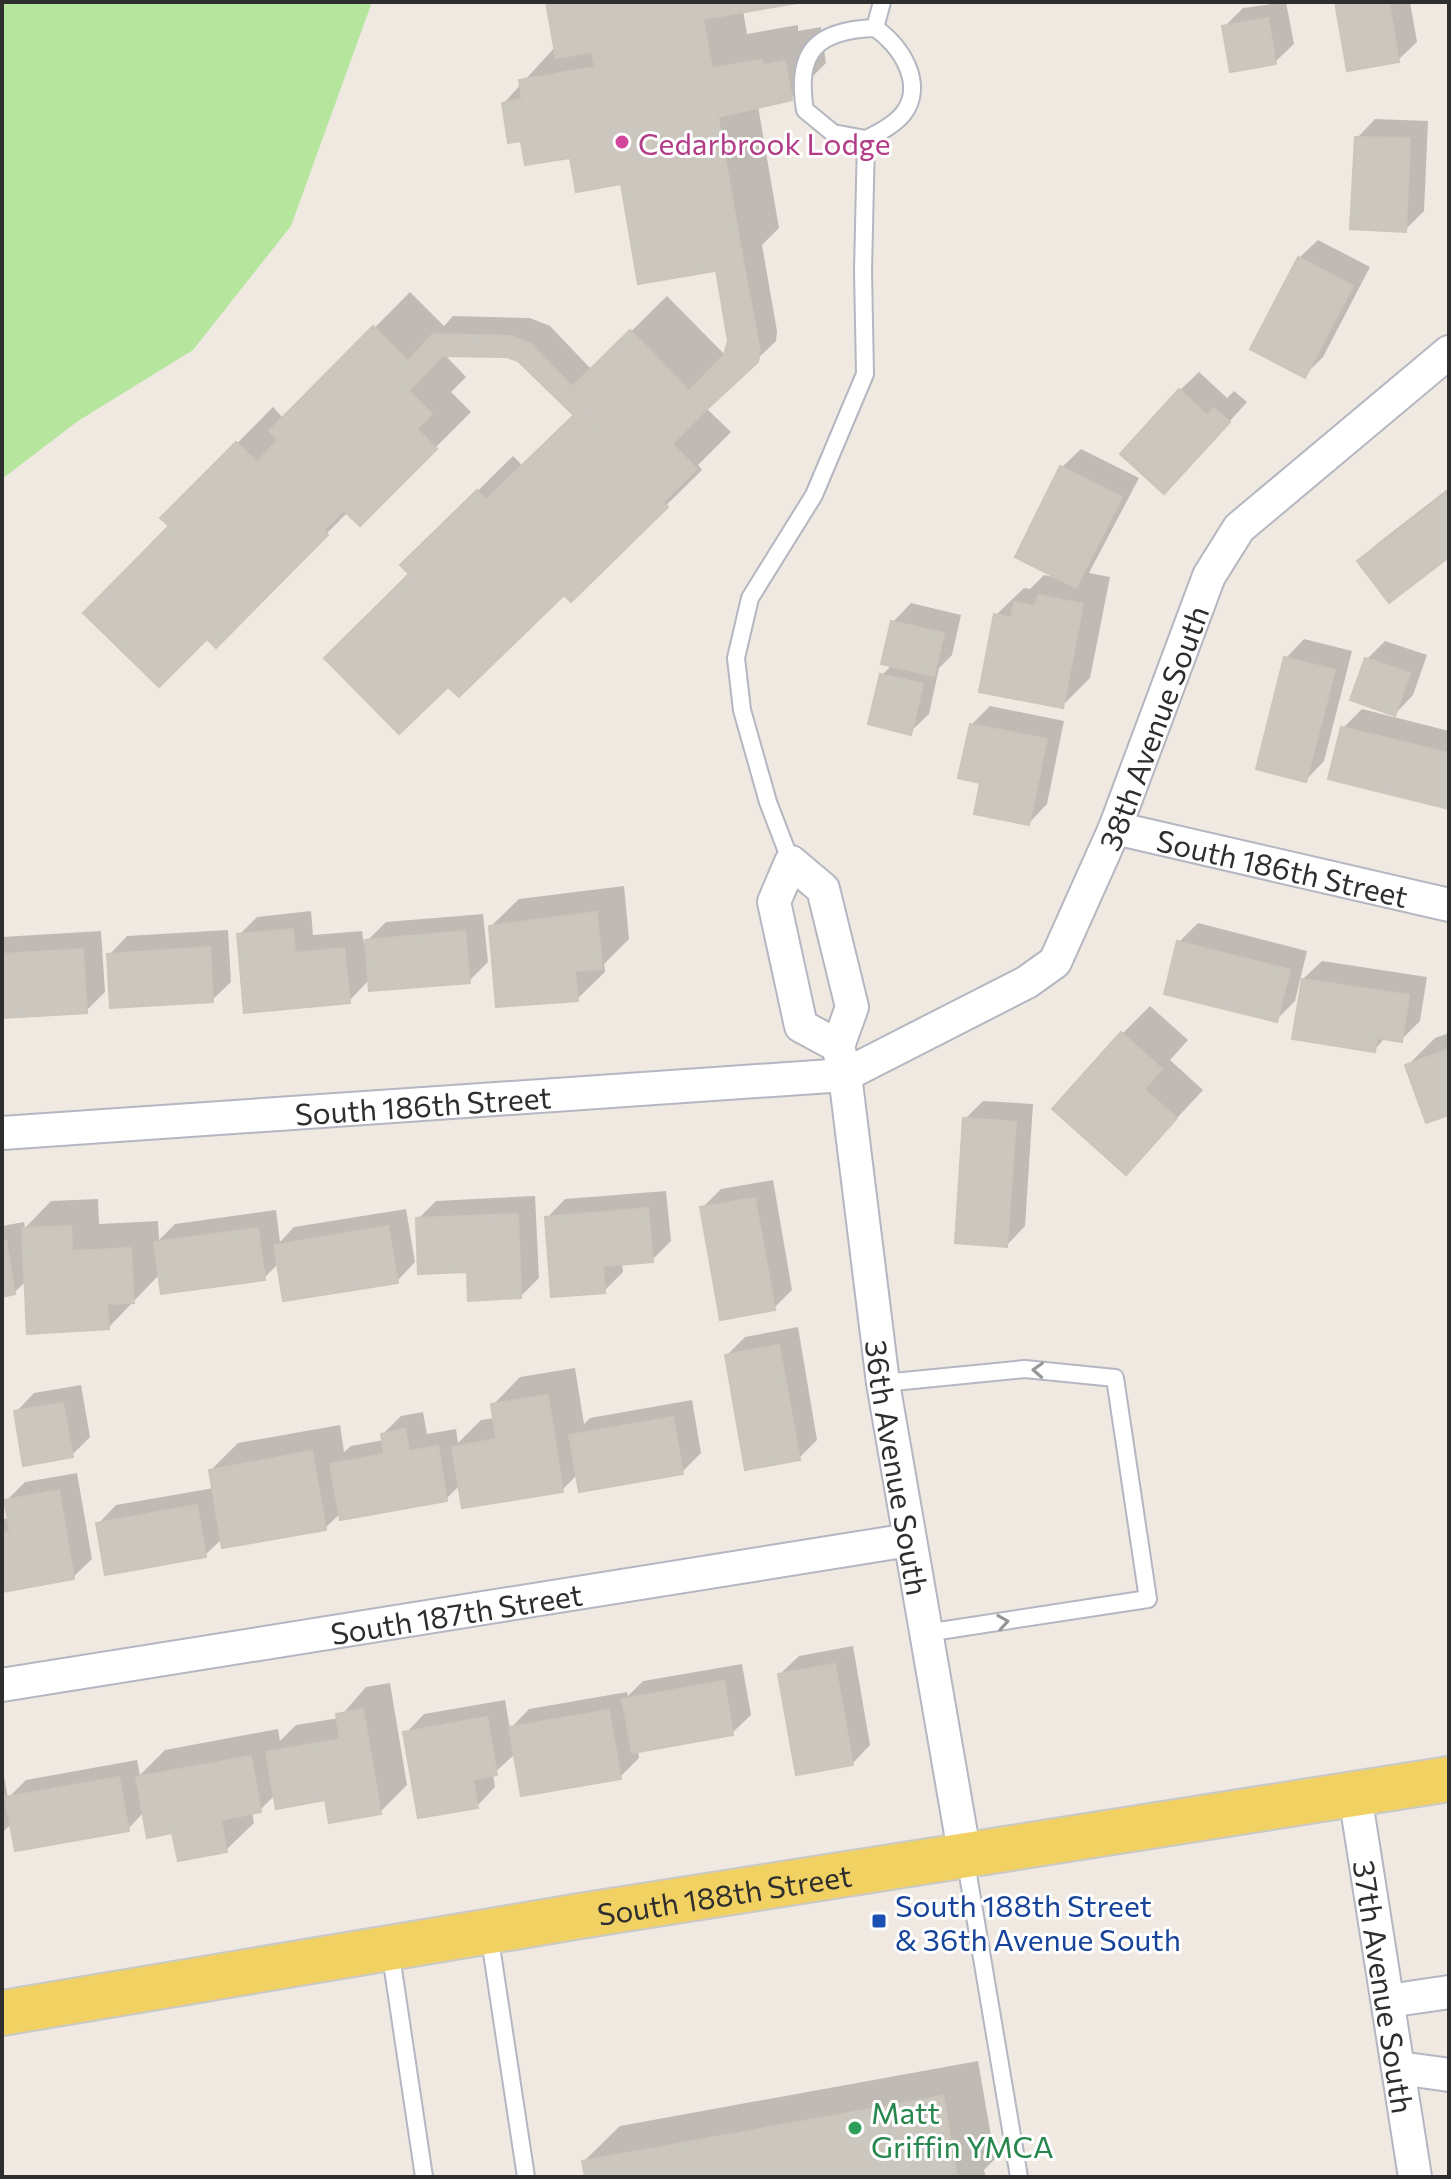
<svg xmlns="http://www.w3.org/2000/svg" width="1451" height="2179" font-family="Commissioner,sans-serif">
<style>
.green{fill:#b6e59e}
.shadow{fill:#0003}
.building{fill:#cbc7bf;stroke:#cbc5ba;stroke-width:2}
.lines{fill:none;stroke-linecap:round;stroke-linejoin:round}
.service-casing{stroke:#b4b7c1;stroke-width:20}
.minor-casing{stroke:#b4b7c1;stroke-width:36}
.primary-casing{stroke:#c9c9c9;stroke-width:48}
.service{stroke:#fff;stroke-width:16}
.minor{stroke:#fff;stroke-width:32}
.primary{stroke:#f2d163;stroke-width:44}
.oneway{stroke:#969696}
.hotel-dot{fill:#d1479c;stroke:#fff;stroke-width:3}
.transit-dot{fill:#1a4fb4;stroke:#fff;stroke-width:3}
.leisure-dot{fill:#2e9e5b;stroke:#fff;stroke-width:3}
.labels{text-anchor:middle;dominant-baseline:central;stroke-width:6;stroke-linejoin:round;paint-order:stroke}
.hotel-label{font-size:30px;fill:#b23c85;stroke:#fff;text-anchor:start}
.street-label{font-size:30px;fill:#2e2e2e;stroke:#fff}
.transit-label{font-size:30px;fill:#164399;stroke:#fff;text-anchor:start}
.leisure-label{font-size:30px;fill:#27864d;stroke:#fff;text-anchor:start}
</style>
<rect width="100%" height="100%" fill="#efe9e1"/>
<polygon class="green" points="2,2 372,2 291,226 193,350 78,421 2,479"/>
<g class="shadow">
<polygon points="548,2 791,2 743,10 747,34 798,25 798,31 821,27 826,63 791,98 758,106 779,228 762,245 777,331 776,341 706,408 731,432 698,465 702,470 571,599 564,592 412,574 403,565 513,456 523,466 576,415 519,359 508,355 444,354 466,377 451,392 471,412 360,523 348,512 216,645 172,526 163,518 273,407 284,419 410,292 444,326 453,316 530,318 550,326 592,370 667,296 726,356 730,341 718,271 622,181 572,155 522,139 504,103 556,46"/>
<polygon points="1286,2 1294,44 1275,62 1224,27 1243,8"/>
<polygon points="1337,2 1410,2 1417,42 1398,60"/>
<polygon points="1375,119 1428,121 1424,211 1405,230 1357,138"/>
<polygon points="1318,240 1370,267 1323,357 1305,375 1299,258"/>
<polygon points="1199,372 1227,398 1234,391 1247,402 1183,473 1180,390"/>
<polygon points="1081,449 1139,478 1089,573 1110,577 1090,678 1062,706 996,615 1024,588 1030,589 1044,575 1057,578 1062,467"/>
<polygon points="1449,488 1449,555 1359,561 1378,543"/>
<polygon points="911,603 961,615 952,655 939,668 929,714 910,732 882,675 892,665 893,622"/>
<polygon points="1304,639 1352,651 1324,761 1306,780 1286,658"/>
<polygon points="1385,641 1427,655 1413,695 1395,714 1367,659"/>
<polygon points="990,706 1064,721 1047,804 1029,823 983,781 971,725"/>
<polygon points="1362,709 1449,731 1449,807 1343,728"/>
<polygon points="624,886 629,939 604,964 605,972 577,999 491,926 519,899"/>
<polygon points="311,911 313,935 362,931 364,944 386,922 483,914 488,962 469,981 370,979 349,1001 239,935 257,917"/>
<polygon points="1198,923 1307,951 1295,1001 1276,1020 1179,942"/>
<polygon points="228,930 231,982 212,1000 109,955 127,936"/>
<polygon points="101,931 105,992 86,1011 2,1016 2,937"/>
<polygon points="1322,961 1427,977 1420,1021 1401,1040 1386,1037 1374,1050 1303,979"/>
<polygon points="1150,1006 1188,1040 1170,1060 1203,1090 1126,1173 1122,1034"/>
<polygon points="1449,1033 1449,1113 1407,1066 1435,1038"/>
<polygon points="983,1101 1033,1104 1025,1226 1007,1245 965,1119"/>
<polygon points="773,1180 792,1290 774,1308 702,1208 721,1189"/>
<polygon points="666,1191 671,1241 652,1260 622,1262 623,1272 604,1291 547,1218 565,1199"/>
<polygon points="535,1196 539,1278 520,1297 469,1270 418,1219 436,1201"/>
<polygon points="98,1199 99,1224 158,1221 159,1240 175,1224 276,1210 280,1242 294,1227 406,1209 415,1262 397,1281 279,1263 264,1278 160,1274 108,1328 26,1281 14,1293 2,1295 2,1226 24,1222 25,1228 51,1201"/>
<polygon points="798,1327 817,1440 799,1458 727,1355 745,1337"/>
<polygon points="575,1368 584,1424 590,1418 692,1400 701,1453 682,1472 578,1474 562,1490 460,1485 446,1499 341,1513 325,1528 223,1538 205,1555 98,1524 116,1505 214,1488 211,1470 238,1443 340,1425 344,1452 351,1446 384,1440 383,1434 401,1416 423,1412 427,1434 456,1429 458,1443 481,1420 495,1418 493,1405 520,1377"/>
<polygon points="81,1385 90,1437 72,1455 16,1412 34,1393"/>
<polygon points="77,1473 92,1559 73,1577 2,1590 2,1519 9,1518 6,1501 25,1482"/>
<polygon points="853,1646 870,1745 852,1764 780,1674 799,1656"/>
<polygon points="742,1664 751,1715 732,1733 638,1750 639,1758 620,1777 515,1754 493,1774 495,1787 477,1806 406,1733 424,1714 505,1700 510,1729 529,1709 627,1692 628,1696 643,1681"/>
<polygon points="390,1683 407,1785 380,1812 326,1798 276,1794 260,1810 252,1812 254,1823 226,1850 174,1831 144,1812 128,1829 12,1823 2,1833 2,1765 8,1798 26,1780 137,1760 140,1775 165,1750 278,1729 280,1741 296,1725 339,1718 366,1687"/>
<polygon points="978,2061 995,2159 984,2170 986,2177 584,2177 584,2161 620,2126"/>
</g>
<g class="building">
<polygon points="546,2 803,2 703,19 712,68 762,60 763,65 785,61 792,100 718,117 744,266 638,284 621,184 576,192 570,158 525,165 521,141 508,143 502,103 522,99 519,80 595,67 592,52 556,58"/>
<polygon points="1335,2 1389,2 1399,62 1347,71"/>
<polygon points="1268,18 1276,64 1230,72 1222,26"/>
<polygon points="1355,137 1410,138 1406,232 1350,229"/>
<polygon points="1298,257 1353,286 1305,378 1250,349"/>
<polygon points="744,266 760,351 758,362 707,409 689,391 724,355 728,341 716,270"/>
<polygon points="373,326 423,376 409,391 432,414 417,429 437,449 360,526 343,510 324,530 328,535 216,648 207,639 159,687 83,613 169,526 160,518 236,442 257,462 278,440 269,431"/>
<polygon points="630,330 707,409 672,444 697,469 663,502 668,507 571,602 564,595 459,697 448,687 399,734 324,658 409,574 400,565 477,490 486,500 574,415 587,428 600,415 572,387"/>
<polygon points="433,334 511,336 531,344 600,415 587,428 518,361 507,357 442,356 423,376 408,361"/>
<polygon points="1179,389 1207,415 1214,408 1230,422 1164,494 1120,454"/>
<polygon points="1060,466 1122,497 1076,588 1015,557"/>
<polygon points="1445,494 1449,500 1449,557 1389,603 1357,561"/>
<polygon points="1038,595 1083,604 1063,708 979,692 994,614 1011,618 1014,602 1035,606"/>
<polygon points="891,621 944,633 934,676 881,664"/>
<polygon points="1284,657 1335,670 1306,782 1256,769"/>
<polygon points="1365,658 1410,673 1395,716 1350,700"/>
<polygon points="880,674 923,684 911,735 868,724"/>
<polygon points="970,724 1047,739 1029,825 974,814 980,783 958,778"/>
<polygon points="1341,727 1449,753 1449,809 1328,779"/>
<polygon points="597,912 602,969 575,971 578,1001 496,1007 489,926"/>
<polygon points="293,929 295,953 344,948 350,1003 244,1013 237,934"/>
<polygon points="465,931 470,983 369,991 365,940"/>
<polygon points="1177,941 1290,970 1277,1022 1164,994"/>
<polygon points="210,947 213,1002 110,1008 107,954"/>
<polygon points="83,949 87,1013 2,1018 2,954"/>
<polygon points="1302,979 1409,995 1402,1042 1377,1038 1375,1052 1292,1039"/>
<polygon points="1121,1032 1162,1069 1144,1089 1177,1118 1126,1175 1052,1109"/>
<polygon points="1449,1049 1449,1115 1426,1123 1405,1065"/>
<polygon points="963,1118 1016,1122 1007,1247 955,1243"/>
<polygon points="755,1198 775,1310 720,1320 700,1207"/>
<polygon points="648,1208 653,1262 603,1266 605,1293 551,1297 545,1217"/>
<polygon points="518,1214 521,1298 468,1301 467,1272 418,1274 416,1218"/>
<polygon points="71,1226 72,1251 131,1248 134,1303 107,1304 109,1329 27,1334 22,1228"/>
<polygon points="388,1226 398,1283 283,1301 274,1245"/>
<polygon points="258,1228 265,1280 161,1294 154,1242"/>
<polygon points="6,1240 15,1294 2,1297 2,1241"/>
<polygon points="779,1345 800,1460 745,1470 725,1355"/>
<polygon points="548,1395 563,1492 462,1508 452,1447 496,1439 491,1404"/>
<polygon points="63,1403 73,1457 23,1466 14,1411"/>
<polygon points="673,1417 683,1474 579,1492 569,1435"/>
<polygon points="405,1429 409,1451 438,1446 447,1501 340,1520 330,1464 384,1454 381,1434"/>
<polygon points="312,1451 326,1530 222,1548 209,1470"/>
<polygon points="59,1490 74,1579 2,1592 2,1533 10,1532 4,1500"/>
<polygon points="197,1505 206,1557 105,1575 96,1523"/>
<polygon points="835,1664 853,1765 796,1775 778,1674"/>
<polygon points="724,1681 733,1735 632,1753 622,1699"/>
<polygon points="363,1709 381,1814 329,1823 325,1800 276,1809 266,1752 340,1739 336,1714"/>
<polygon points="609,1710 621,1779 521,1796 509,1727"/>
<polygon points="487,1717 497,1775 473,1780 478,1808 418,1818 403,1732"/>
<polygon points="251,1756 261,1812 221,1820 227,1852 178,1861 172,1833 147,1838 136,1777"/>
<polygon points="119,1777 129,1831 15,1851 5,1797"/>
<polygon points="943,2096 957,2177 585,2177 582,2161"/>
</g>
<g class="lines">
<defs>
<g id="service">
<path d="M875,28c26,17 51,57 28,86 -9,11 -24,19 -37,25l-33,-6 -28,-23c-10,-59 12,-80 70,-82z"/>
<polyline points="875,28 882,2"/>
<polyline points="791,862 768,802 742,710 736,658 750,598 814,495 865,374 863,271 866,139"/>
<polyline points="883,1383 1025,1369 1115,1378 1148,1599 926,1633"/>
<polyline points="965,1857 1019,2177"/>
<polyline points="489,1933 526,2177"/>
<polyline points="390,1949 424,2177"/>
</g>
<g id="minor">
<path id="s1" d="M1115,828l334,77"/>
<polygon points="791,862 823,889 852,1007 838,1046 801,1026 774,902"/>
<path id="s2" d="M838,1046l7,29 38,308 82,474"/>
<path id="s3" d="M2,1133l843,-58 182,-93 28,-20 60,-134 94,-252 30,-48 210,-176"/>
<path id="s4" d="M2,1685l907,-145"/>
<path id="s5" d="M1355,1795l60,382"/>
<polyline points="1388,2001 1449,1992"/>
<polyline points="1399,2068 1449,2075"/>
</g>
<g id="primary">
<path id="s6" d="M2,2013l578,-97 869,-137"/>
</g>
</defs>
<use href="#service" class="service-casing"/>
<use href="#minor" class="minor-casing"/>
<use href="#primary" class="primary-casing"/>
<use href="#service" class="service"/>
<use href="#minor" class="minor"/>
<use href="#primary" class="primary"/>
</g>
<defs><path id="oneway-chevron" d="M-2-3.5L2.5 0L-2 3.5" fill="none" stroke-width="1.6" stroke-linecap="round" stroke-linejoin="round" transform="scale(2)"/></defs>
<g class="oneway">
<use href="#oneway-chevron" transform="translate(1038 1370) rotate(-177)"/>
<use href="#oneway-chevron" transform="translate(1003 1622) rotate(-9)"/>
</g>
<circle class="hotel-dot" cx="622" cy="142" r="8"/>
<rect class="transit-dot" x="871" y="1913" width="16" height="16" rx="4"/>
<circle class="leisure-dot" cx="855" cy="2128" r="8"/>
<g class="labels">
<g class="hotel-label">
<text x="638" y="142">Cedarbrook Lodge</text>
</g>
<g class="street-label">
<text stroke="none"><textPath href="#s3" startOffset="1338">38th Avenue South</textPath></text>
<text stroke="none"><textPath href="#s1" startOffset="172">South 186th Street</textPath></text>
<text stroke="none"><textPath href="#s3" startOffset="422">South 186th Street</textPath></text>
<text stroke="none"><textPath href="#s2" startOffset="426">36th Avenue South</textPath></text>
<text stroke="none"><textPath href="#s4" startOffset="460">South 187th Street</textPath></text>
<text stroke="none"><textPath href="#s6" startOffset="732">South 188th Street</textPath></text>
<text stroke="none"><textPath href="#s5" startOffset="194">37th Avenue South</textPath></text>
</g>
<g class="transit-label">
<text x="895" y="1904">South 188th Street<tspan x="895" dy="34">&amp; 36th Avenue South</tspan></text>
</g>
<g class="leisure-label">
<text x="871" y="2111">Matt<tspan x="871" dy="34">Griffin YMCA</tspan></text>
</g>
</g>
<rect width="1451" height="2179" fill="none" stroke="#2e2e2e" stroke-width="8"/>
</svg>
